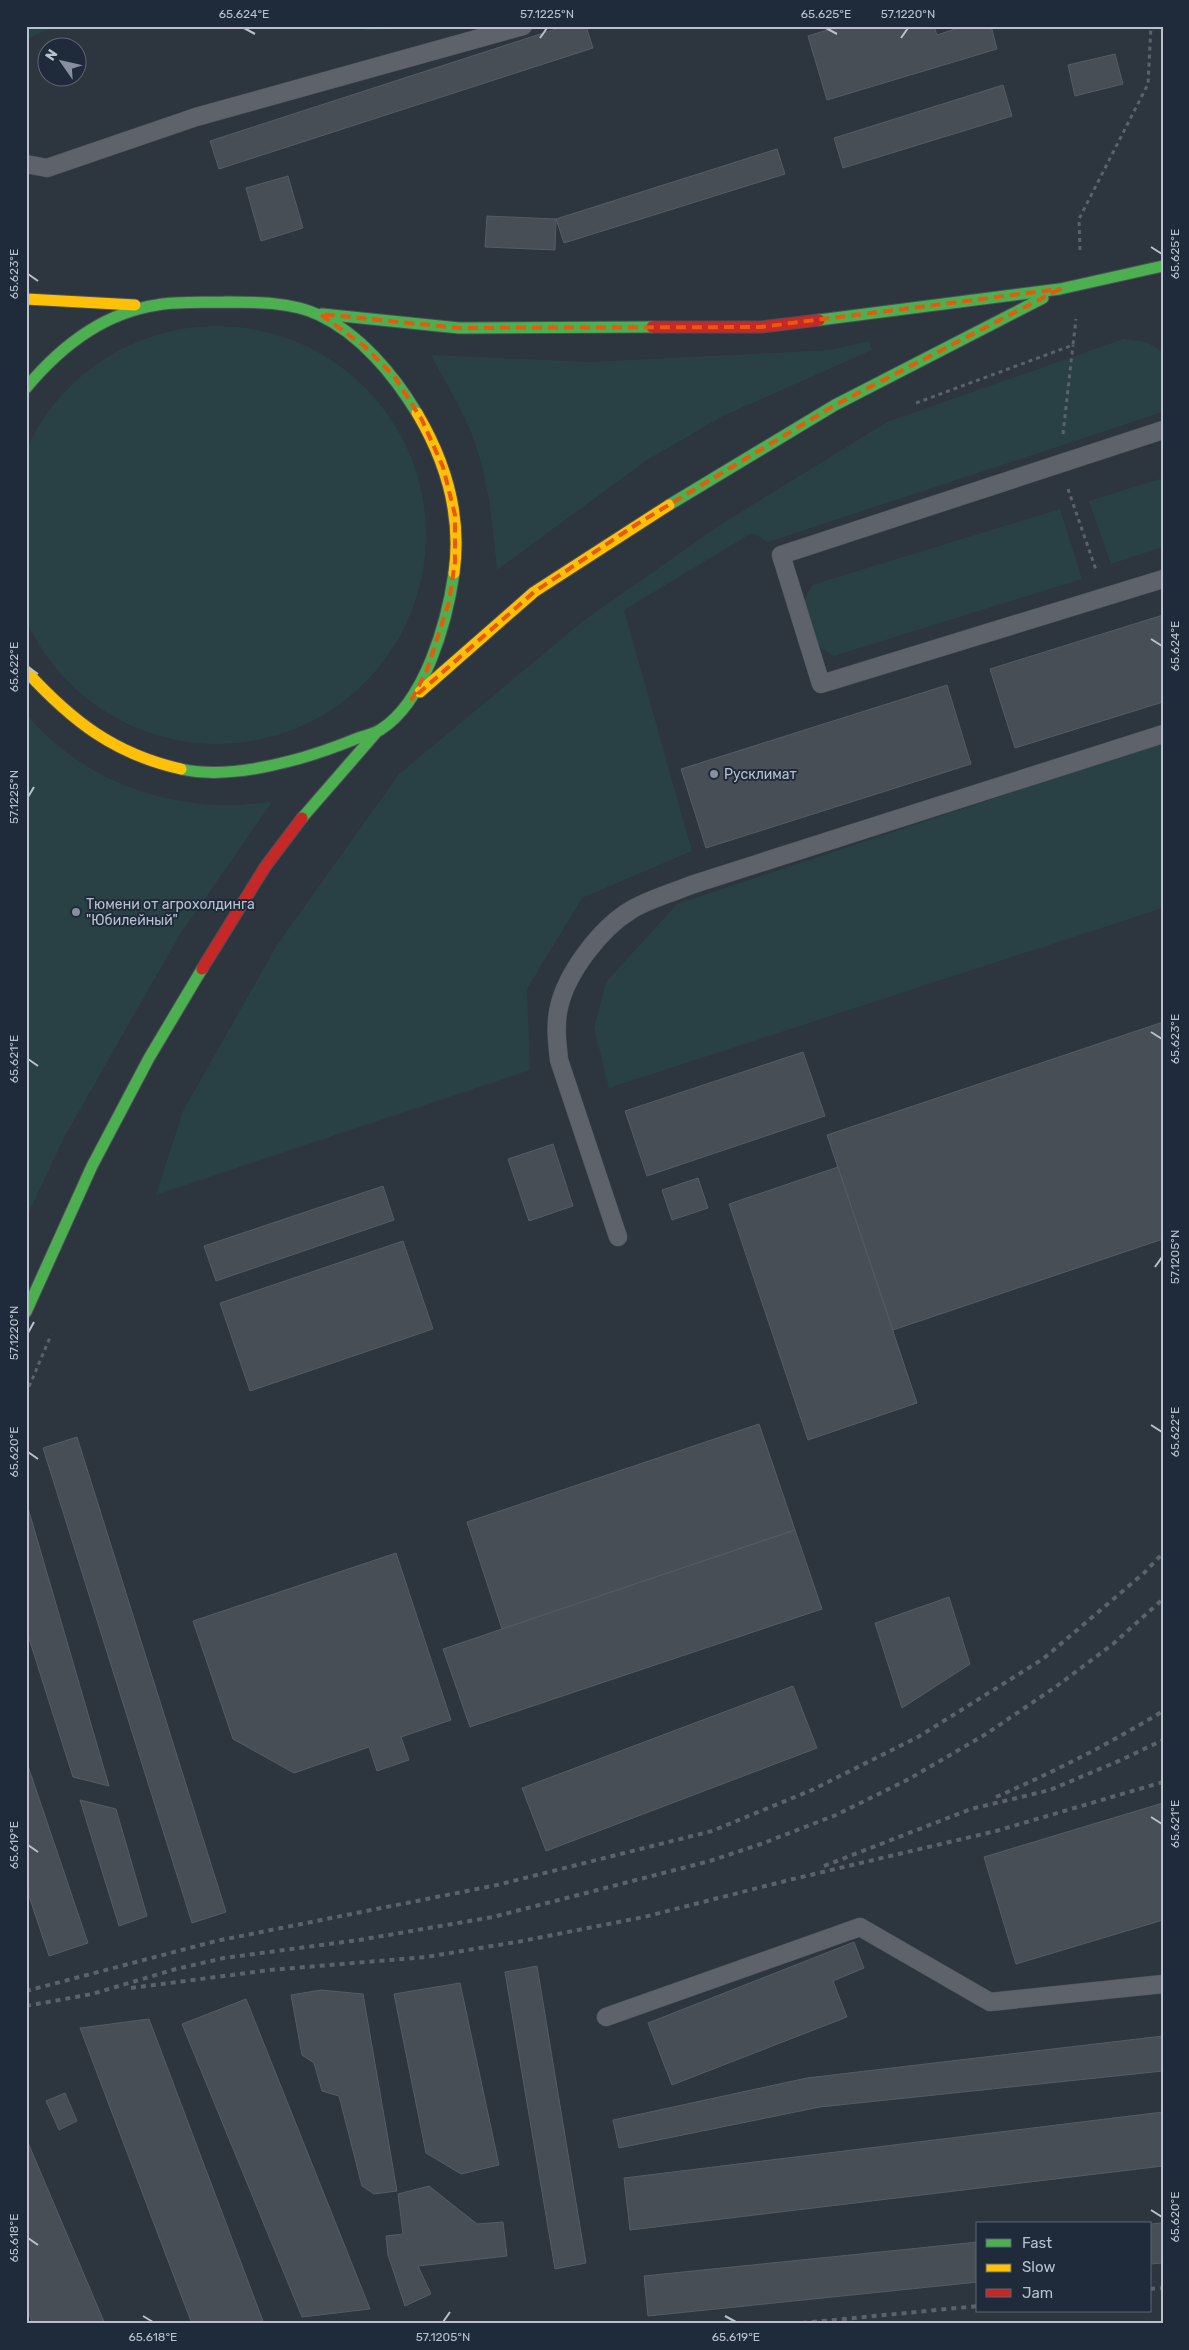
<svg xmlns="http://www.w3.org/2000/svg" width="1189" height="2350" font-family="Rubik,sans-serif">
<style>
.green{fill:#294145}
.building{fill:#484e56;stroke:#555c65}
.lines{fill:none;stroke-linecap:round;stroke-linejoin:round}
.lane-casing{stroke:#4c5158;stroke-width:19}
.fast-casing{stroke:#4c5158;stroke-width:13}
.slow-casing{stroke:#4c5158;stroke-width:13}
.jam-casing{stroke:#4c5158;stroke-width:13}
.path{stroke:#5b6268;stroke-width:3;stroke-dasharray:4 4;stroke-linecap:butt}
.lane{stroke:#5e636b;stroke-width:18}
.fast{stroke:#4caf50;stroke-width:11}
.slow{stroke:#ffc107;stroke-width:11}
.jam{stroke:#c62828;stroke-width:11}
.rail{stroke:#5c6269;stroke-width:4;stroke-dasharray:5 5;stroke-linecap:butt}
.marked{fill:none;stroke:#e8590c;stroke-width:4;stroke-dasharray:10 6;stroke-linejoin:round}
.ticks{fill:none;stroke:#b8c1ce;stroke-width:2}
.poi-dot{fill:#87909c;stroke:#1f2a3a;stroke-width:2}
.labels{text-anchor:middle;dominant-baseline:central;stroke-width:4;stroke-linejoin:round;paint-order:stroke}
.poi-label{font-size:14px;fill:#b8c1ce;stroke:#1f2a3a;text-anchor:start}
.neatline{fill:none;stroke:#b8c1ce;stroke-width:2}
.ticks-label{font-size:12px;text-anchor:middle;fill:#b8c1ce}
</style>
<rect width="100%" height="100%" fill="#2d353e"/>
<g class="green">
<polygon points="26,26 57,26 26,39"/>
<polygon points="360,26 438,26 364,31"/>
<circle cx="217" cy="535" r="209"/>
<polygon points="1123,339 1146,342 1163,352 1163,412 768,542 752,533 624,610 692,851 582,898 527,989 530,1070 156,1195 183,1111 277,945 399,774 583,621 720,525 887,422"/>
<path d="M869,341l3,9 -149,66 -76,44 -150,110c-4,-40 -7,-79 -19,-118 -10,-34 -31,-66 -47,-97l160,7 239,-12z"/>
<polygon points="1163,478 1163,547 1111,564 1089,501"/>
<polygon points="1060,509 1082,579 834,656 817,646 804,602 812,585"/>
<path d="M26,714c51,58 112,85 188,91 19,2 39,-2 58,-3l-93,134 -114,200 -39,82z"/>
<polygon points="1163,742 1163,908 609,1088 594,1028 606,982 677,904"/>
</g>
<g class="building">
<polygon points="565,26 586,26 593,48 219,169 210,141"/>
<polygon points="840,26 934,26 937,35 964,26 991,26 997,49 827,100 808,36"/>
<polygon points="1115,54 1123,84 1075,96 1068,65"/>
<polygon points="1003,85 1012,116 843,168 834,138"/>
<polygon points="777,149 785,174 564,243 556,219"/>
<polygon points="288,176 303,228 261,241 246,188"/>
<polygon points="487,216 556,219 555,250 485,247"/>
<polygon points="1163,615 1163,702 1015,748 990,669"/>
<polygon points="947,685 971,764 706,848 681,769"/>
<polygon points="1163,1022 1163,1239 893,1330 827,1135"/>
<polygon points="803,1052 825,1116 647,1176 625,1111"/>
<polygon points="553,1144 573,1206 529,1221 508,1159"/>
<polygon points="838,1167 917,1403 808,1440 729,1204"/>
<polygon points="698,1178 708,1208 672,1220 662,1190"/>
<polygon points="383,1186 394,1220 216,1281 204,1246"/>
<polygon points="403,1241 433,1329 250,1391 220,1303"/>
<polygon points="759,1424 795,1530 502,1629 467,1522"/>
<polygon points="77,1437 226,1912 192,1923 43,1448"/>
<polygon points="28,1508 109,1786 73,1777 26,1629"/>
<polygon points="795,1530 822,1609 470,1727 443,1649"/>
<polygon points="396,1553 451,1720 401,1737 409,1760 377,1771 369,1747 294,1773 233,1739 193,1621"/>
<polygon points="949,1597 970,1664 902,1708 875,1623"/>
<polygon points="793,1686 817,1748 546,1851 522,1788"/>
<polygon points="26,1760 88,1943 49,1956 26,1887"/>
<polygon points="80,1800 116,1809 147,1916 119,1926"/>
<polygon points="1163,1803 1163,1920 1016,1964 984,1857"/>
<polygon points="854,1942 864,1968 833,1981 847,2017 672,2085 648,2023"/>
<polygon points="537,1966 586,2263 555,2269 505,1972"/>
<polygon points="460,1983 499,2165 461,2174 426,2153 394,1994"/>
<polygon points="321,1990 363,1994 397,2191 374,2194 362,2186 339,2096 322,2091 314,2063 302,2055 291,1995"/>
<polygon points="246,1999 370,2309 302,2317 182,2024"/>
<polygon points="149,2019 263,2321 239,2324 192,2324 80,2028"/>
<polygon points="1163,2036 1163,2071 820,2107 619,2148 613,2120 807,2078"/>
<polygon points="65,2093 77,2121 59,2130 46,2101"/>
<polygon points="1163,2112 1163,2166 630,2230 624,2178"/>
<polygon points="26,2138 105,2324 33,2324 26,2307"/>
<polygon points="429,2186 477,2224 503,2222 507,2256 418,2266 431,2294 405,2306 388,2255 386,2236 403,2234 398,2194"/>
<polygon points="1163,2223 1163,2263 1150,2264 1150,2224"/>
<polygon points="978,2242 978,2282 648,2316 644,2276"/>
</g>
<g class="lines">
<defs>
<g id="lane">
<polyline points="26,164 47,168 196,117 523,26"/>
<polyline points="1163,430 781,555 821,684 1163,579"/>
<path d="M618,1237l-59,-177c-2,-18 -4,-36 0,-53 8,-35 42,-79 72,-97 18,-11 41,-17 60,-25l472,-151"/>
<polyline points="606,2017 860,1927 990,2002 1163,1984"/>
</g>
<g id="fast">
<polyline points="322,314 459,328 652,327"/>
<polyline points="819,320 1060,289 1163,266"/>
<path d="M26,388c34,-41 77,-75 131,-83 23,-4 46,-2 69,-3 29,0 66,0 93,13 41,19 75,60 98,98"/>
<polyline points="669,505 835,405 1043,298"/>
<path d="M181,769c35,8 75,1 109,-8 24,-6 46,-14 68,-23 7,-2 15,-4 22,-8 45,-28 67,-108 74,-157"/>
<polyline points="302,818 375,734"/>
<polyline points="26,1312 92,1166 149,1058 202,969"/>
</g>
<g id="slow">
<polyline points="26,299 135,305"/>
<path d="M417,413c29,49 45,103 37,160"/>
<path d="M26,671c46,50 88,83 155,98"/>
<polyline points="420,692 534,592 669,505"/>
</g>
<g id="jam">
<polyline points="652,327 761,327 819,320"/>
<polyline points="202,969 265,867 302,818"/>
</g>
</defs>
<use href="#lane" class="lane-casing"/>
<use href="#fast" class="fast-casing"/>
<use href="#slow" class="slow-casing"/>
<use href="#jam" class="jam-casing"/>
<g class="path">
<polyline points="1080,250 1079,219 1148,84 1151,26"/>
<polyline points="916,403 1073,345 1076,319"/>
<polyline points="1063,434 1073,345"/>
<polyline points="1068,489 1096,570"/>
<polyline points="26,1394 51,1335"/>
</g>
<use href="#lane" class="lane"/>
<use href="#fast" class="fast"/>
<use href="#slow" class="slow"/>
<use href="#jam" class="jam"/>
<g class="rail">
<path d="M996,1797c58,-25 113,-53 167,-86"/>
<polyline points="824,1866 971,1809 1050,1790 1121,1760 1163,1740"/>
<polyline points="131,1988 270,1970 426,1957 522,1941 644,1917 789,1880 996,1831 1163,1782"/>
<polyline points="26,1991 216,1941 497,1885 712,1831 812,1790 918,1737 1043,1659 1144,1573 1163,1553"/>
<polyline points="26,2006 92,1994 176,1969 224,1958 359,1940 493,1917 710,1861 761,1844 836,1815 909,1779 986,1734 1054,1688 1113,1644 1163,1599"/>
<polyline points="1150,2289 1163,2288"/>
<polyline points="792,2324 978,2306"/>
</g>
</g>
<path class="marked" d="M1060,289l-225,116 -198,119 -103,68 -122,107 15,-29 22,-68 6,-40v-47l-12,-48 -21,-47 -28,-44 -30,-30 -44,-32 139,14 302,-1z"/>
<path class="ticks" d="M244,28l11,6M826,28l11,6M540,38l7,-10M901,38l7,-10M1151,247l11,7M28,274l10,7M1151,639l11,7M28,667l10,7M28,797l6,-10M1151,1032l11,7M28,1059l10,7M1155,1267l7,-10M28,1333l6,-11M1151,1425l11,7M28,1452l10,7M1151,1817l11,7M28,1845l10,7M1151,2210l11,7M28,2238l10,7M143,2316l10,6M725,2316l11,6M443,2322l7,-10"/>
<g class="poi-dot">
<circle cx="714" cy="774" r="5"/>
<circle cx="76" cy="912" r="5"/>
</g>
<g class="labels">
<g class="poi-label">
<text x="724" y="774">Русклимат</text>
<text x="86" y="904">Тюмени от агрохолдинга<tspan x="86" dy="16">"Юбилейный"</tspan></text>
</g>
</g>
<rect width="1189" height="2350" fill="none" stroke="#1f2a3a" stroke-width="55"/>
<rect x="976" y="2222" width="175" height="90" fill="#1f2a3a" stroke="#5c6675"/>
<rect x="986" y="2239" width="25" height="8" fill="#4caf50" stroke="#5c6675"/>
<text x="1022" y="2248" font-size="15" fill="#b8c1ce">Fast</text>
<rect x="986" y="2264" width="25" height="8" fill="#ffc107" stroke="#5c6675"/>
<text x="1022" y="2272" font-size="15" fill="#b8c1ce">Slow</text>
<rect x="986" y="2289" width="25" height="8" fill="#c62828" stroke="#5c6675"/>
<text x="1022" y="2298" font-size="15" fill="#b8c1ce">Jam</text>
<g transform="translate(62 62) rotate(304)"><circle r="24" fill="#1f2a3a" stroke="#5c6675"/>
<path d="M0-4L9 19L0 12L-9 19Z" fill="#87909c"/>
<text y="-8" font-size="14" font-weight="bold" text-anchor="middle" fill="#b8c1ce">N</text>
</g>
<rect x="28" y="28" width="1134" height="2294" class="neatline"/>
<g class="ticks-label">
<text x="244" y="18">65.624°E</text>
<text x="547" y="18">57.1225°N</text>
<text x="826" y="18">65.625°E</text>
<text x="908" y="18">57.1220°N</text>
<text transform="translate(1175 254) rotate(-90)" y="4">65.625°E</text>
<text transform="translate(14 274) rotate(-90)" y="4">65.623°E</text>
<text transform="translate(1175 646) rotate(-90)" y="4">65.624°E</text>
<text transform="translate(14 667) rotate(-90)" y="4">65.622°E</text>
<text transform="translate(14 797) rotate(-90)" y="4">57.1225°N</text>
<text transform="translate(1175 1039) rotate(-90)" y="4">65.623°E</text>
<text transform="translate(14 1059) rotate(-90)" y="4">65.621°E</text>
<text transform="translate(1175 1257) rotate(-90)" y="4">57.1205°N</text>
<text transform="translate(14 1333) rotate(-90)" y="4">57.1220°N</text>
<text transform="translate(1175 1432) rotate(-90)" y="4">65.622°E</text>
<text transform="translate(14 1452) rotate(-90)" y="4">65.620°E</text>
<text transform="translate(1175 1824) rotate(-90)" y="4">65.621°E</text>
<text transform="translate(14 1845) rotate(-90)" y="4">65.619°E</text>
<text transform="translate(1175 2217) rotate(-90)" y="4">65.620°E</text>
<text transform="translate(14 2238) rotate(-90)" y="4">65.618°E</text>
<text x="153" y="2341">65.618°E</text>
<text x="443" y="2341">57.1205°N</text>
<text x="736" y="2341">65.619°E</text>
</g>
</svg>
